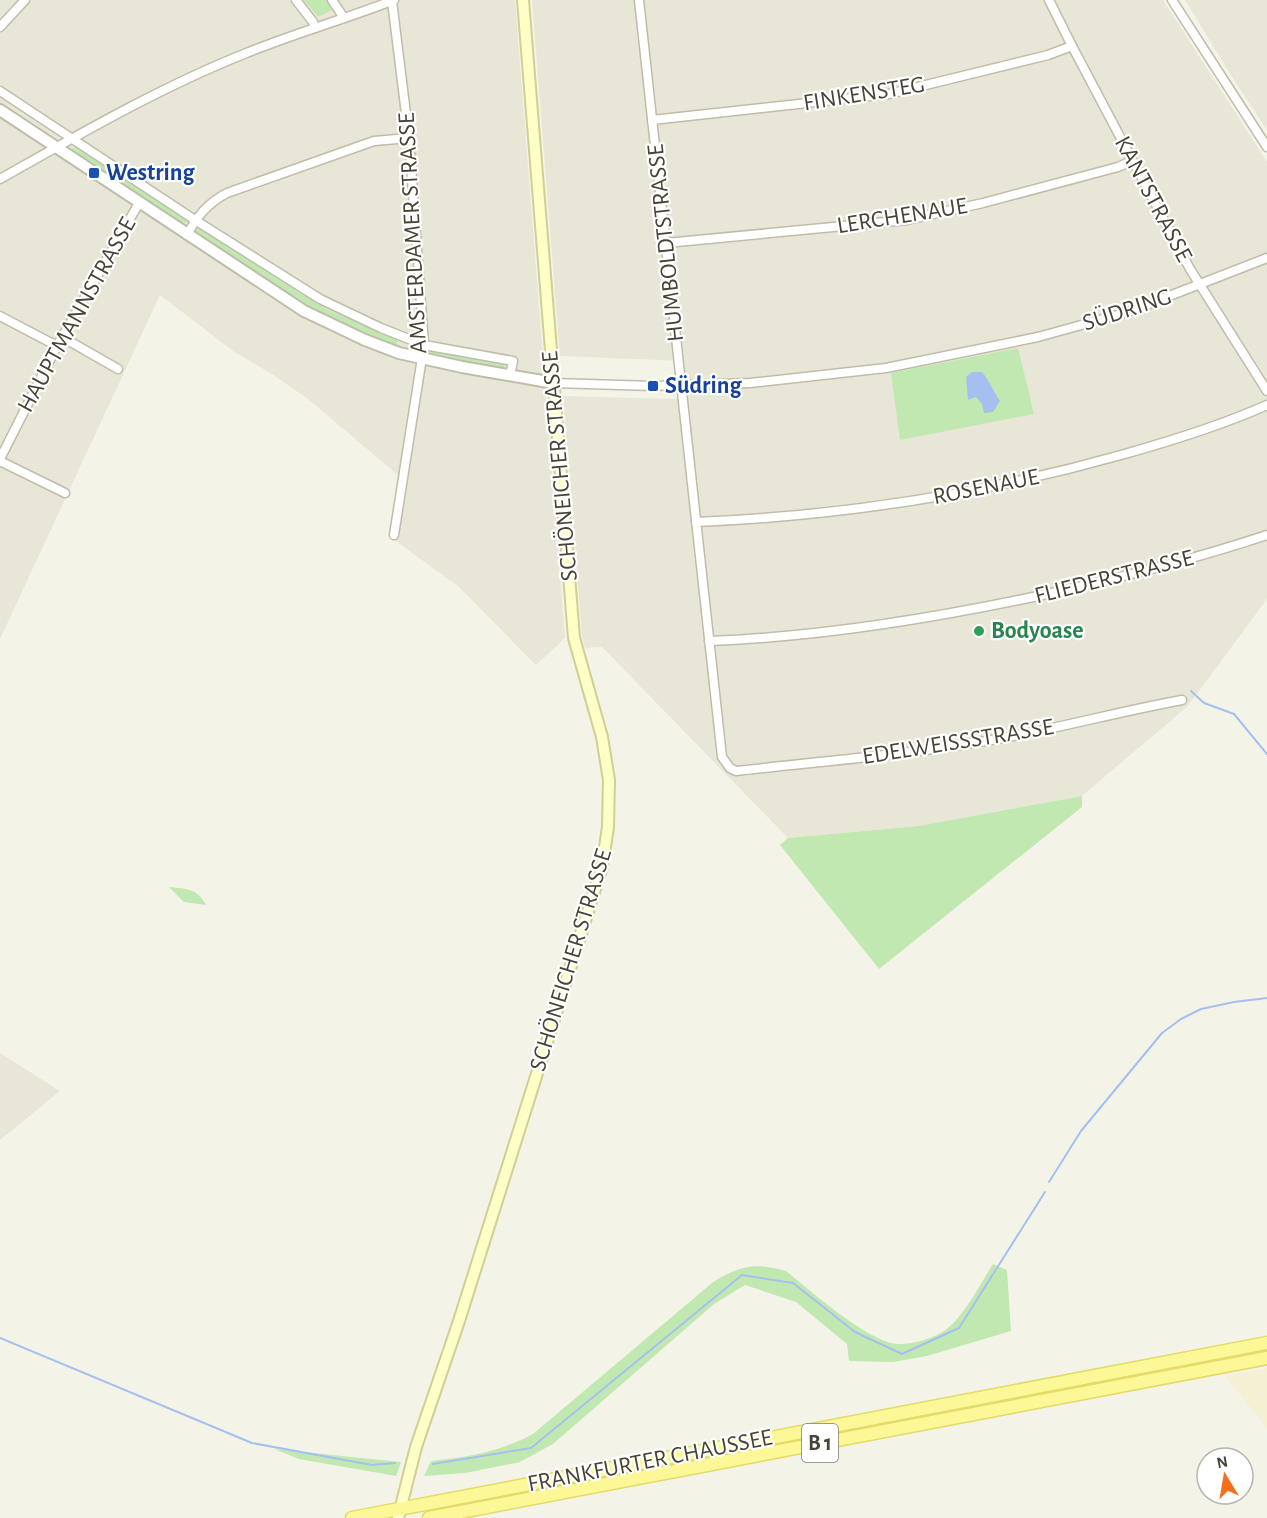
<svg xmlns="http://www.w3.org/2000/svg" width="1267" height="1518" font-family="'Alegreya Sans',sans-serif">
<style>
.residential{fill:#e8e6d6}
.commercial{fill:#f5efd3}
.green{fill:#c2e8b1}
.water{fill:#a5c0f0}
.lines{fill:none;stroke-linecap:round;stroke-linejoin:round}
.stream{stroke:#a5c0f0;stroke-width:2}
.minor-casing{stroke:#bfbdaa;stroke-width:11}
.tertiary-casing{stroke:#bfbdaa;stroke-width:14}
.secondary-casing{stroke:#d0cf95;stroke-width:14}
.primary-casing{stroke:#e3db67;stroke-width:15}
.minor{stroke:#fff;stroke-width:8}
.tertiary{stroke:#fff;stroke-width:10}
.secondary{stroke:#fefec7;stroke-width:10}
.primary{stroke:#fdf897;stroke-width:12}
.transit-dot{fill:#1a4fb4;stroke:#fff;stroke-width:2}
.leisure-dot{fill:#2e9e5b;stroke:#fff;stroke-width:2}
.labels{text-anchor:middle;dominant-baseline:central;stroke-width:4.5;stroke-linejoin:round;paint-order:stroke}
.shield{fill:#fff;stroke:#7e7c72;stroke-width:1.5}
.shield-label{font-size:22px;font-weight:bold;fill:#474436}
.street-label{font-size:24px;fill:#474436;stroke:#fff}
.transit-label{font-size:24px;font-weight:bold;fill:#164399;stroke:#fff;text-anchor:start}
.leisure-label{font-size:24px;font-weight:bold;fill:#27864d;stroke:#fff;text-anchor:start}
</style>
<rect width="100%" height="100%" fill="#f4f3e8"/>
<g class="residential">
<polygon points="0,0 515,0 565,638 536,665 459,587 389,536 398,475 308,399 272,374 233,351 160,295 0,639"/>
<polygon points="532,0 1163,0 1267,162 1267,599 1188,706 1082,796 918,826 788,838 602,647 585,648 582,635 563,396 677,399 687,394 684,361 560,356"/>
<polygon points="1185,0 1267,0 1267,130 1229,72"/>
<polygon points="0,1053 60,1091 0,1140"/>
</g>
<polygon class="commercial" points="1267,1368 1267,1428 1225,1376"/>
<g class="green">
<polygon points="304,0 329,0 336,8 318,17"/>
<polygon points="77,146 189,219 181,227 68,150"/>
<polygon points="197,225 293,289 330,311 398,338 396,348 325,320 191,233"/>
<polygon points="1018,348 1034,414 900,440 891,373"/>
<polygon points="431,350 505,364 503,373 426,356"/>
<polygon points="1082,796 1082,807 879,969 780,845 788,838 918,826"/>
<path d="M169,887c18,2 28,1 37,18l-22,-3z"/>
<path d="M993,1264l14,6 4,61 -84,25 -34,6 -44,-1 -2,-17 -51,-42 -51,-17 -31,19 -161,140 -33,18 -55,11 -41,3 7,-15c37,-4 68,-9 102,-27l179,-151c26,-17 44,-21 74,-12 25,20 81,70 111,73 13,1 33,-5 44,-11 21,-12 39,-49 52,-69z"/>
<polygon points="274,1449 401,1462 396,1476 299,1459"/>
</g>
<path class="water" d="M972,372h10c8,9 11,19 18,29l-7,11 -9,1 -2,-9 -6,-7 -8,3 -2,-23z"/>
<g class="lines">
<g class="stream">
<polyline points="1191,691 1204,703 1234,714 1267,754"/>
<polyline points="1049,1182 1081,1131 1162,1033 1181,1019 1201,1009 1234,1002 1267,998"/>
<polyline points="0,1338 252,1443 372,1465 395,1463"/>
<polyline points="433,1464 531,1448 742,1275 793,1283 855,1332 902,1354 959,1328 1045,1192"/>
</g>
<defs>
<g id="minor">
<polyline points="296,0 313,22 315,28"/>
<polyline points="332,0 344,18"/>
<path d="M639,0l83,757 8,11 6,3c89,-10 179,-17 267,-33 60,-11 119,-27 179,-38"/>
<polyline points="1049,0 1072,46 1190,269 1267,391"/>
<polyline points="1172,0 1267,147"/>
<polyline points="392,1 409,138 424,345 394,535"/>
<polyline points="0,27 25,0"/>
<polyline points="0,91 195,220 320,299 381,328 424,345 513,361 510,376"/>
<polyline points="652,120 889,94 1048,55 1072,46"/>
<path d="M0,179c80,-45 159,-91 244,-125 49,-20 101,-35 150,-54"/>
<path d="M187,235c10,-19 21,-32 40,-42l147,-52 35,-3"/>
<polyline points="666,243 907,220 983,203 1118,167 1132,161"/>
<polyline points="0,316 57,346"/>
<polyline points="62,337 118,369"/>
<polyline points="554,383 653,386 750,383 886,368 1038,337 1128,312 1267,258"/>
<polyline points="0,459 57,346 139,203"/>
<polyline points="0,461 65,493"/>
<path d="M696,522c144,-6 287,-28 425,-67 50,-14 99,-29 146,-50"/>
<path d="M709,641c111,-4 221,-22 329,-45 77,-17 154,-36 229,-61"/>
</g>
<polyline id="tertiary" points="0,110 304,311 365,340 399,353 462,367 554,383"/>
<polyline id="secondary" points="398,1518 416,1447 459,1321 602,867 608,827 609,780 602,737 574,638 523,0"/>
<g id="primary">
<polyline points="352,1518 1267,1343"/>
<polyline points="429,1518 1267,1358"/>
</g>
</defs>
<use href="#minor" class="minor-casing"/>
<use href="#tertiary" class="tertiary-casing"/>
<use href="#secondary" class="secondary-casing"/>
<use href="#primary" class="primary-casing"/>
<use href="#minor" class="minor"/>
<use href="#tertiary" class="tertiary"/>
<use href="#secondary" class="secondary"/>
<use href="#primary" class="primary"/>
</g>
<g class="transit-dot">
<rect x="88" y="167" width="12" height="12" rx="3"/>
<rect x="647" y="380" width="12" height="12" rx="3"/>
</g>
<circle class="leisure-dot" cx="979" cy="631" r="6"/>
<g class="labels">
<rect class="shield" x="802" y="1424" width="36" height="38" rx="4.5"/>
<g class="shield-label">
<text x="820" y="1443">B 1</text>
</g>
<g class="street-label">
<text transform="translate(864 94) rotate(-9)">FINKENSTEG</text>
<text transform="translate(1153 199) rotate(62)">KANTSTRASSE</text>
<text transform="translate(902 216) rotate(-9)">LERCHENAUE</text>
<text transform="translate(413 233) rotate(-93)">AMSTERDAMER STRASSE</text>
<text transform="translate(666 243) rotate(-96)">HUMBOLDTSTRASSE</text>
<text transform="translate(1127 310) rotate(-18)">SÜDRING</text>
<text transform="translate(77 315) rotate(-61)">HAUPTMANNSTRASSE</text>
<text transform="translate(560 466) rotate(-95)">SCHÖNEICHER STRASSE</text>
<text transform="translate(986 487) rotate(-11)">ROSENAUE</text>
<text transform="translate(1114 577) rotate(-14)">FLIEDERSTRASSE</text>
<text transform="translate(958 742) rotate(-9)">EDELWEISSSTRASSE</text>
<text transform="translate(571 960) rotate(-73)">SCHÖNEICHER STRASSE</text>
<text transform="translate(650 1461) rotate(-11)">FRANKFURTER CHAUSSEE</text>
</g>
<g class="transit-label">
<text x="106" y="173">Westring</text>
<text x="665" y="386">Südring</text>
</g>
<g class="leisure-label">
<text x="991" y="631">Bodyoase</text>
</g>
</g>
<g transform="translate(1225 1476) rotate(349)"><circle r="28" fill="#ffffff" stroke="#b5b4af" stroke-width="1.5"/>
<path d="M0-4.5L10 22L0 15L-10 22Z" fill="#f86f1a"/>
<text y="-9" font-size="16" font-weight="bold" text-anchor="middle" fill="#474436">N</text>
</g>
</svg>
